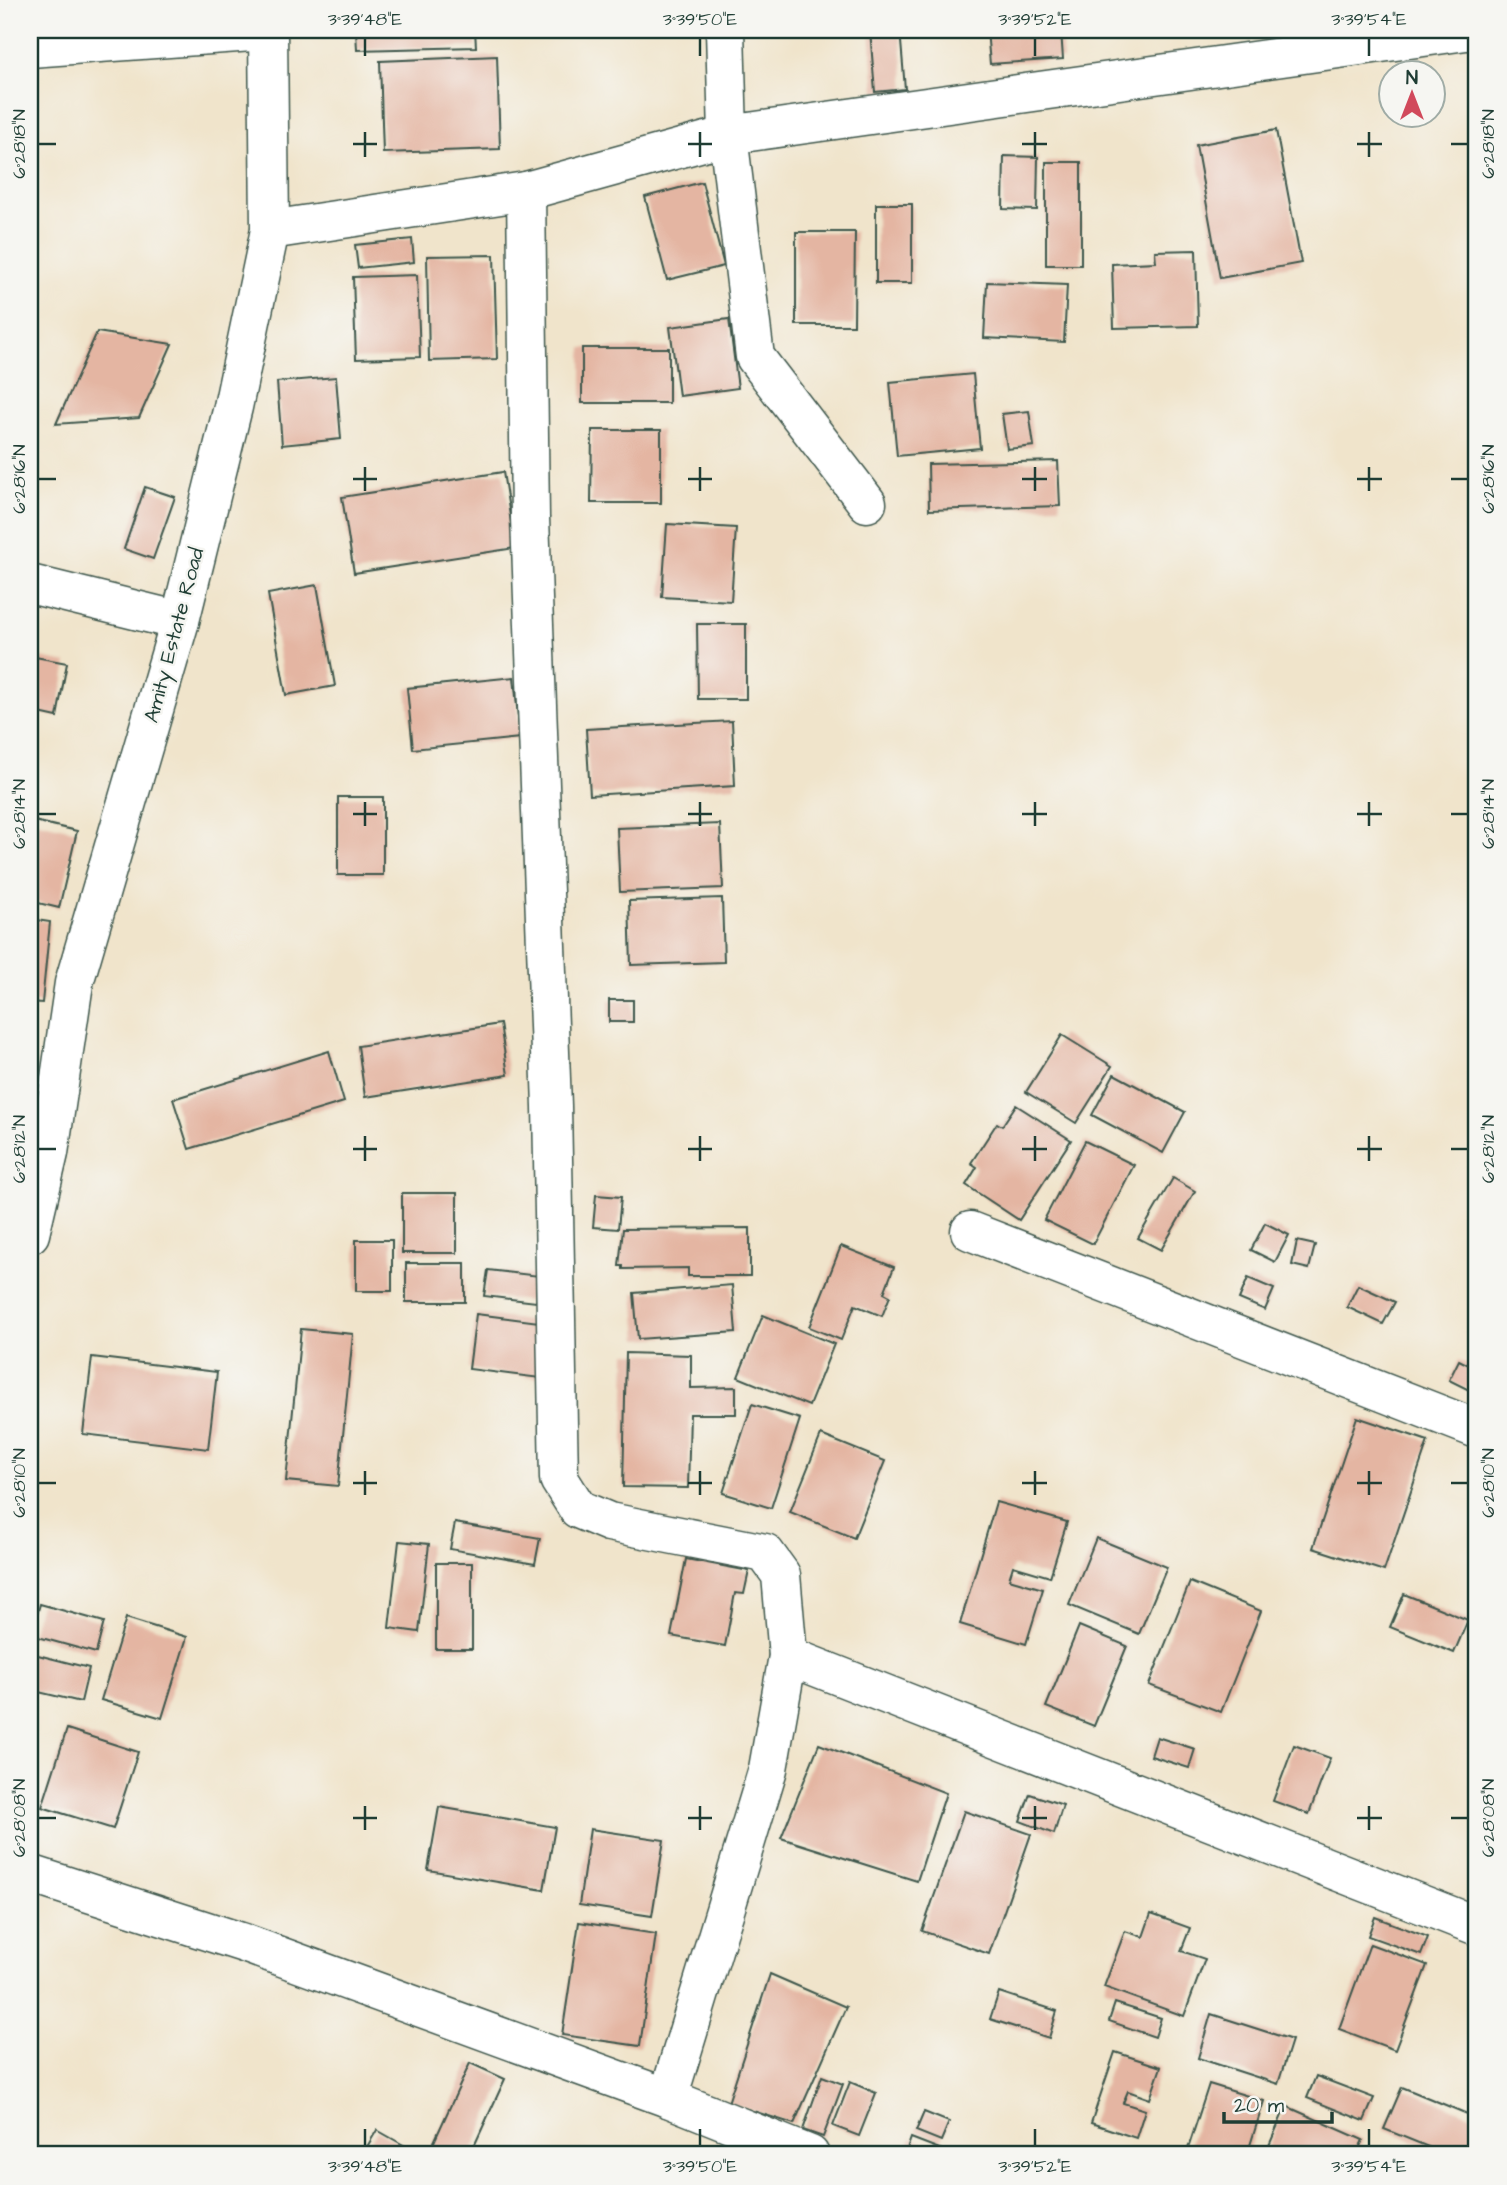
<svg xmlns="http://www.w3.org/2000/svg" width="1507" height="2185" font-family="'Architects Daughter',sans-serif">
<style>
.building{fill:#e4b5a2}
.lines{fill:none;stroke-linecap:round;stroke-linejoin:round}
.minor-casing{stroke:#3e564b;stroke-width:41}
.minor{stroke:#fff;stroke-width:38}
.ticks{fill:none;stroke:#1f3d34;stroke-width:2.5}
.labels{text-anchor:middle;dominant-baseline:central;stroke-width:5;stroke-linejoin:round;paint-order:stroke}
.street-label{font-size:21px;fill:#1f3d34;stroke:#f6f6f2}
.neatline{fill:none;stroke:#1f3d34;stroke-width:2.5}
.ticks-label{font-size:18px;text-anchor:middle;fill:#1f3d34}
</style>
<rect width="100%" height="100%" fill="#f6f6f2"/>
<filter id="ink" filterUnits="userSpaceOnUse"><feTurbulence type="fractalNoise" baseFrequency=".0143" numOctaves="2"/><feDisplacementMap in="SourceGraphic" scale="14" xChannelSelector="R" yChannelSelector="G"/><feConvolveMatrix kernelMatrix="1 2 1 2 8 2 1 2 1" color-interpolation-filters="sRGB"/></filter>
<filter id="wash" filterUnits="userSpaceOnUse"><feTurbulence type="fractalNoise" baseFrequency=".00686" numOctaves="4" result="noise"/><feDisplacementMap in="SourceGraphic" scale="28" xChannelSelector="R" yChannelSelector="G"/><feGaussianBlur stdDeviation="1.57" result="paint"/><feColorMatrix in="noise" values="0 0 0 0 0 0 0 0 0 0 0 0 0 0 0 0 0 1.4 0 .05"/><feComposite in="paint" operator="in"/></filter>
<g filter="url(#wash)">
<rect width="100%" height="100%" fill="#f0e4cb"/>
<g id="blocks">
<g class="building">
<polygon points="356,30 475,30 476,47 357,50"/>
<polygon points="870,30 900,30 905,89 875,92"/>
<polygon points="987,30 1061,30 1063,59 990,64"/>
<polygon points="497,56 500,149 383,153 380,61"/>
<polygon points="1276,130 1301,263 1220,278 1196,145"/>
<polygon points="1004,156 1038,157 1037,210 1003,209"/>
<rect x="1046" y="162" width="35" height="103"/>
<polygon points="702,182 724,266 667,280 645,197"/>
<rect x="876" y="204" width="36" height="79"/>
<polygon points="796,232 855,232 854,325 796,325"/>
<polygon points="412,239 414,262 358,268 355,245"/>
<polygon points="1196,250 1198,326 1114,328 1112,264 1156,262 1155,251"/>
<polygon points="494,255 497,359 429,361 427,256"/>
<polygon points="417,275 420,357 356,359 353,277"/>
<polygon points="987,282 1067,285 1064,342 984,338"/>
<polygon points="729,319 738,388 679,396 670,327"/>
<polygon points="97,332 172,344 139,418 56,424"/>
<rect x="582" y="348" width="87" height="55"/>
<polygon points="973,374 980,448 897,456 890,382"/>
<polygon points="336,377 341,439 282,445 277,382"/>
<polygon points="1029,411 1034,446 1007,449 1002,414"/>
<polygon points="592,430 661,430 661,503 591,503"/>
<polygon points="1058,461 1060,506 929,510 928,464"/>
<polygon points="503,472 515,548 354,573 342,497"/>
<polygon points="145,487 175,497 153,559 124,549"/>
<polygon points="667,524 736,528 731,601 662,597"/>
<polygon points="317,585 335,686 286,695 268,594"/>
<polygon points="697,624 746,624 746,699 698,699"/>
<polygon points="30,656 67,663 57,717 30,711"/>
<polygon points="514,677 520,738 413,749 407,688"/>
<polygon points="732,721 735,786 590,795 586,729"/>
<rect x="338" y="797" width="45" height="78"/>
<polygon points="30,820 77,831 59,908 30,901"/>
<polygon points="720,824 723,888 620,892 617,828"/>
<polygon points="722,898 724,962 631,965 629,901"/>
<polygon points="30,919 50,922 42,1003 30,1002"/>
<rect x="609" y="1000" width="24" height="22"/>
<polygon points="500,1024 508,1075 365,1097 358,1046"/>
<polygon points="1062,1035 1112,1066 1076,1123 1026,1092"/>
<polygon points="329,1051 344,1102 189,1149 173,1099"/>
<polygon points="1114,1074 1185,1112 1163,1153 1092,1115"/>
<polygon points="1016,1105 1071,1140 1019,1220 966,1185 977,1167 971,1163 997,1123 1002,1126"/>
<polygon points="1085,1141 1134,1165 1093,1244 1044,1220"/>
<polygon points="1173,1178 1195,1191 1161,1250 1138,1238"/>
<rect x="402" y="1193" width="55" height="60"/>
<polygon points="596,1195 621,1197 618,1229 593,1227"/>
<polygon points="1265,1223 1289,1235 1275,1262 1251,1250"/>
<polygon points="750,1228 750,1276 688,1276 688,1268 623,1269 623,1266 619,1266 623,1229"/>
<rect x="356" y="1240" width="36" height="51"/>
<polygon points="1297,1241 1315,1245 1309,1269 1292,1265"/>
<polygon points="841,1246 894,1267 884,1293 890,1296 882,1316 855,1305 841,1340 809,1327"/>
<rect x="406" y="1263" width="59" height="39"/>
<polygon points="488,1270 540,1276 536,1302 484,1296"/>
<polygon points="1248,1278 1274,1289 1265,1310 1239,1299"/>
<polygon points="732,1285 736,1332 638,1339 634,1293"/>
<polygon points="1358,1285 1395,1302 1383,1324 1347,1307"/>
<polygon points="476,1314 547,1323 540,1378 469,1369"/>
<polygon points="763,1315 834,1344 809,1406 738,1377"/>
<polygon points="301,1329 353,1334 338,1486 286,1481"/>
<polygon points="626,1353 691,1355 691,1388 736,1387 736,1414 690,1414 688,1488 623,1487"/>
<polygon points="92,1357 217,1372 208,1449 83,1434"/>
<polygon points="1459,1360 1477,1369 1477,1394 1449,1380"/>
<polygon points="752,1404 800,1419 771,1508 723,1493"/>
<polygon points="1357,1417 1428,1441 1384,1571 1313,1548"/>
<polygon points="821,1435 885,1461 854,1538 790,1512"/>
<polygon points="996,1502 1067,1522 1050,1577 1013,1566 1009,1579 1043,1589 1026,1644 960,1624"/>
<polygon points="455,1523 540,1538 535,1564 450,1549"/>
<polygon points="1096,1538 1167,1567 1139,1634 1069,1605"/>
<polygon points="399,1541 429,1544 419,1632 389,1628"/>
<polygon points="686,1559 749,1571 744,1594 735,1593 725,1646 671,1636"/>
<rect x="436" y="1563" width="36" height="86"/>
<polygon points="1190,1582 1261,1611 1221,1712 1149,1685"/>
<polygon points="1404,1594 1468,1620 1454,1653 1390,1627"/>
<polygon points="40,1604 104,1622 96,1653 31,1635"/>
<polygon points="126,1618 187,1637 162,1718 101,1700"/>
<polygon points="1079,1626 1127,1646 1094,1726 1046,1707"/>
<polygon points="30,1653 89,1668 81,1702 30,1690"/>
<polygon points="67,1729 138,1752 113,1829 42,1807"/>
<polygon points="1157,1737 1195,1749 1189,1768 1151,1756"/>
<polygon points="819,1744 946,1793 917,1881 781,1838"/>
<polygon points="1294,1745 1330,1758 1309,1814 1273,1801"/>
<polygon points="1030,1794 1063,1805 1054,1834 1020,1821"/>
<polygon points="439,1807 555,1827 544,1890 428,1870"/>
<polygon points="964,1811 1031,1834 989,1954 922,1931"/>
<polygon points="590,1829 664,1840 652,1916 579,1905"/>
<polygon points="1151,1914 1190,1928 1181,1951 1205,1959 1184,2016 1104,1987 1125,1931 1143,1937"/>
<polygon points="1375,1917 1428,1937 1421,1955 1368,1936"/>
<polygon points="579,1922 656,1934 640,2046 562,2035"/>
<polygon points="1370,1944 1427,1965 1395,2050 1339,2029"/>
<polygon points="770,1974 846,2007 794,2124 728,2103"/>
<polygon points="999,1992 1057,2011 1049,2038 990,2019"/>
<polygon points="1115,2003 1161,2018 1155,2037 1109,2021"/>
<polygon points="1211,2014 1292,2040 1278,2084 1198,2058"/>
<polygon points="1115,2052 1161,2067 1150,2099 1128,2091 1123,2103 1145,2110 1136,2138 1091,2123"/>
<polygon points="470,2063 505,2079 470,2155 428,2155"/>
<polygon points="822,2076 843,2084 823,2137 803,2130"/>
<polygon points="1316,2076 1374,2098 1364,2121 1307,2098"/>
<polygon points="850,2082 876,2093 859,2136 833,2126"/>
<polygon points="1209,2084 1264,2101 1247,2155 1186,2155"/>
<polygon points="1402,2087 1477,2118 1477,2126 1465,2155 1448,2155 1384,2129"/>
<polygon points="1286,2106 1363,2140 1356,2155 1265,2155"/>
<polygon points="924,2112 949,2122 941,2141 916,2131"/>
<polygon points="377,2130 414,2151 411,2155 362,2155"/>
<polygon points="911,2138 955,2155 905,2155"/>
</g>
</g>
</g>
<g filter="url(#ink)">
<use href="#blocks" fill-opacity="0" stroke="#3e564b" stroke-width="2"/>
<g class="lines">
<defs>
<g id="minor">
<polyline points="725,30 728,135 755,357 867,503"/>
<polyline points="30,48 268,31"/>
<polyline points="526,191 530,518 552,1106 559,1479 578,1509 609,1522 765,1553 781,1575 788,1656 768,1769 668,2098"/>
<polyline points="270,230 526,191 728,135 1473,30"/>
<polyline points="30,584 180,621"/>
<polyline points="970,1231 1477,1429"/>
<polyline points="30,1234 49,1153 74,983 180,621 233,407 270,230 268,30"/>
<polyline points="788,1656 1477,1926"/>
<polyline points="30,1874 244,1943 668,2098 810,2155"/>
</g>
</defs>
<use href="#minor" class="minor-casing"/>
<use href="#minor" class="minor"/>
</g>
</g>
<path class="ticks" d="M365,38v18M700,38v18M1035,38v18M1369,38v18M365,132v25M700,132v25M1035,132v25M1369,132v25M38,144h18M353,144h24M688,144h24M1022,144h25M1357,144h25M1451,144h17M365,467v24M700,467v24M1035,467v24M1369,467v24M38,479h18M353,479h24M688,479h24M1022,479h25M1357,479h25M1451,479h17M365,802v24M700,802v24M1035,802v24M1369,802v24M38,814h18M353,814h24M688,814h24M1022,814h25M1357,814h25M1451,814h17M365,1136v25M700,1136v25M1035,1136v25M1369,1136v25M38,1149h18M353,1149h24M688,1149h24M1022,1149h25M1357,1149h25M1451,1149h17M365,1471v24M700,1471v24M1035,1471v24M1369,1471v24M38,1483h18M353,1483h24M688,1483h24M1022,1483h25M1357,1483h25M1451,1483h17M365,1806v24M700,1806v24M1035,1806v24M1369,1806v24M38,1818h18M353,1818h24M688,1818h24M1022,1818h25M1357,1818h25M1451,1818h17M365,2129v17M700,2129v17M1035,2129v17M1369,2129v17"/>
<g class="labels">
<g class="street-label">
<text transform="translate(174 635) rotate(-75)">Amity Estate Road</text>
</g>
</g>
<rect width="1507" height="2185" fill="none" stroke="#f6f6f2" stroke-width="77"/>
<g transform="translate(1412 94)"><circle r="33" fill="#f6f6f2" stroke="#a0aca6" stroke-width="2"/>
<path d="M0-5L12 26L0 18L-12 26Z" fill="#d1495b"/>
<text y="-10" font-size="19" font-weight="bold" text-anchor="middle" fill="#1f3d34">N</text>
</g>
<path d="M1224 2112v10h108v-10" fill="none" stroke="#1f3d34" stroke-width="3.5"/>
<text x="1234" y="2112" font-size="21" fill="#1f3d34" stroke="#f6f6f2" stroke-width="5" paint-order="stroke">20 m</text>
<rect x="38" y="38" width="1430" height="2108" class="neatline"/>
<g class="ticks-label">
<text x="365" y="25">3°39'48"E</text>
<text x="700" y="25">3°39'50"E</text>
<text x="1035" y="25">3°39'52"E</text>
<text x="1369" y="25">3°39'54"E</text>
<text transform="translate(19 144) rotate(-90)" y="6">6°28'18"N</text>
<text transform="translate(1488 144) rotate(-90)" y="6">6°28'18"N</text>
<text transform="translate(19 479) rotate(-90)" y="6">6°28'16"N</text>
<text transform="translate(1488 479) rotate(-90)" y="6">6°28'16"N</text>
<text transform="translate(19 814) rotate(-90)" y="6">6°28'14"N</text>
<text transform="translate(1488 814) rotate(-90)" y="6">6°28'14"N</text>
<text transform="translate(19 1149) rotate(-90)" y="6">6°28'12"N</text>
<text transform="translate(1488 1149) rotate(-90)" y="6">6°28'12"N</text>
<text transform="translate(19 1483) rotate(-90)" y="6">6°28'10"N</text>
<text transform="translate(1488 1483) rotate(-90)" y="6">6°28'10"N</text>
<text transform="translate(19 1818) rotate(-90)" y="6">6°28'08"N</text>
<text transform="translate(1488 1818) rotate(-90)" y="6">6°28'08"N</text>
<text x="365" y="2172">3°39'48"E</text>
<text x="700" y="2172">3°39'50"E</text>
<text x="1035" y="2172">3°39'52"E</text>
<text x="1369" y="2172">3°39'54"E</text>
</g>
</svg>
